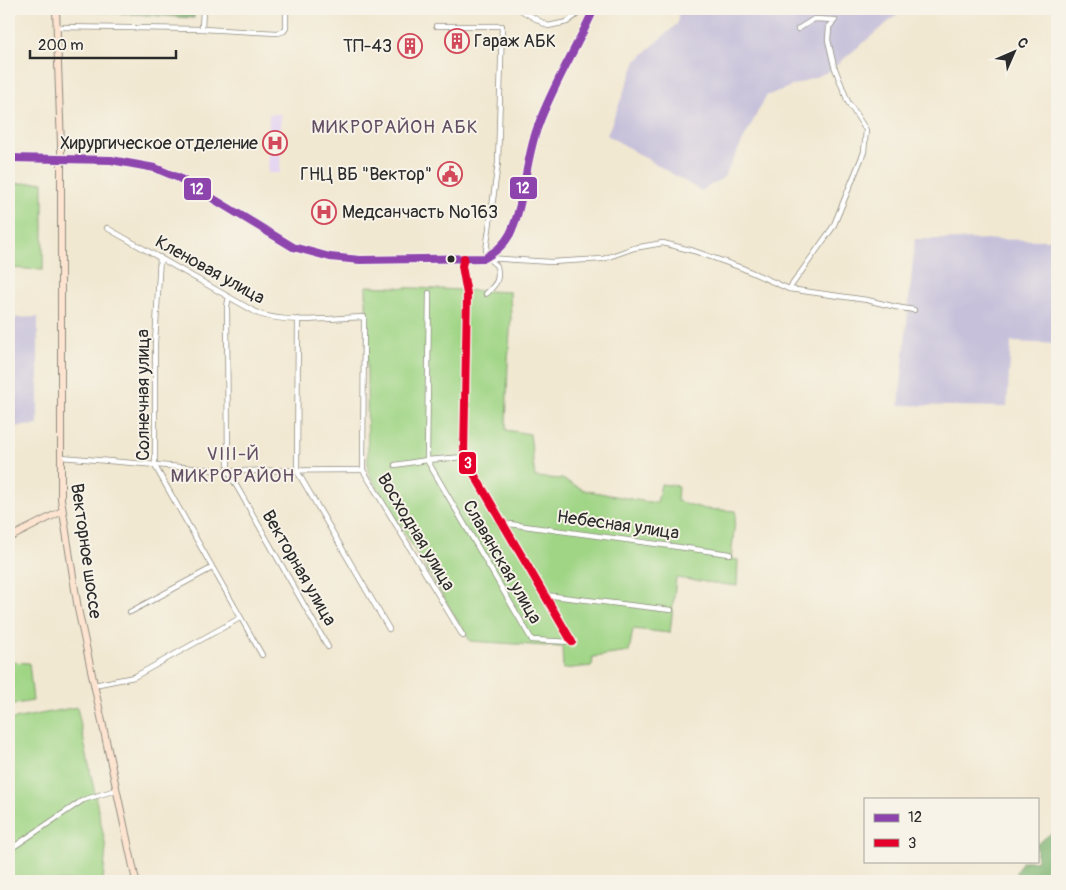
<svg xmlns="http://www.w3.org/2000/svg" width="1066" height="890" font-family="Pangolin,sans-serif">
<style>
.built{fill:#e3d3f2}
.industrial{fill:#c6c0da}
.green{fill:#a0d586;stroke:#668058}
.forest{fill:#80b673;stroke:#56704f}
.lines{fill:none;stroke-linecap:round;stroke-linejoin:round}
.minor-casing{stroke:#8e8a7e;stroke-width:6}
.tertiary-casing{stroke:#8e8a7e;stroke-width:8}
.secondary-casing{stroke:#8e8a7e;stroke-width:8}
.minor{stroke:#fff;stroke-width:4.5}
.tertiary{stroke:#fff;stroke-width:5.5}
.secondary{stroke:#fde4d1;stroke-width:6}
.bus-1-casing{stroke:#f7f3e8;stroke-width:11}
.bus-2-casing{stroke:#f7f3e8;stroke-width:11}
.bus-1{stroke:#8e44ad;stroke-width:8}
.bus-2{stroke:#e4002b;stroke-width:8}
.bus-dot{fill:#2b2b2b;stroke:#f7f3e8;stroke-width:2}
.labels{text-anchor:middle;dominant-baseline:central;stroke-width:4;stroke-linejoin:round;paint-order:stroke}
.poi-label{font-size:18px;fill:#2b2b2b;stroke:#f7f3e8;text-anchor:end}
.street-label{font-size:18px;fill:#2b2b2b;stroke:#f7f3e8}
.neighbourhood-label{font-size:19px;letter-spacing:1px;fill:#634f64;stroke:#f7f3e8}
.line-badge{stroke:#f7f3e8;stroke-width:2}
.badge-label{font-size:14px;text-anchor:middle;font-weight:bold;fill:#fff}
</style>
<rect width="100%" height="100%" fill="#f7f3e8"/>
<filter id="ink" filterUnits="userSpaceOnUse"><feTurbulence type="fractalNoise" baseFrequency=".02" numOctaves="2"/><feDisplacementMap in="SourceGraphic" scale="10" xChannelSelector="R" yChannelSelector="G"/><feConvolveMatrix kernelMatrix="1 2 1 2 8 2 1 2 1" color-interpolation-filters="sRGB"/></filter>
<filter id="wash" filterUnits="userSpaceOnUse"><feTurbulence type="fractalNoise" baseFrequency=".0096" numOctaves="4" result="noise"/><feDisplacementMap in="SourceGraphic" scale="20" xChannelSelector="R" yChannelSelector="G"/><feGaussianBlur stdDeviation="1.12" result="paint"/><feColorMatrix in="noise" values="0 0 0 0 0 0 0 0 0 0 0 0 0 0 0 0 0 1.4 0 .05"/><feComposite in="paint" operator="in"/></filter>
<g filter="url(#wash)">
<rect width="100%" height="100%" fill="#f1e8d1"/>
<polygon class="built" points="269,114 281,114 280,173 268,173"/>
<g class="industrial">
<polygon points="678,9 904,9 828,72 766,96 724,177 701,191 607,135 636,61 678,23"/>
<polygon points="915,239 1057,240 1057,344 1011,342 1007,407 899,405"/>
<polygon points="38,317 38,425 9,427 9,318"/>
</g>
<g class="green">
<polygon points="43,182 43,270 9,268 9,184"/>
<polygon points="366,286 510,292 511,318 508,361 506,430 530,434 535,477 562,479 584,490 636,500 657,503 661,484 678,486 677,501 705,509 736,511 731,559 738,560 737,586 676,578 670,633 633,629 629,652 593,657 592,666 563,669 562,647 470,641 368,472"/>
<polygon points="9,662 29,663 33,701 9,705"/>
<polygon points="77,707 106,848 103,881 9,881 9,720"/>
</g>
<g class="forest">
<polygon points="82,9 194,9 194,18 83,11"/>
<polygon points="1057,829 1057,881 1017,881 1016,872 1023,861 1037,861 1037,844"/>
</g>
</g>
<g filter="url(#ink)">
<g class="lines">
<defs>
<g id="minor">
<polyline points="519,9 548,26 567,22 584,9"/>
<polyline points="436,26 502,26 498,163 485,258"/>
<polyline points="57,27 202,29 278,33 284,31 286,28 286,9"/>
<polyline points="202,29 203,9"/>
<path d="M107,228l152,86c31,10 72,4 105,3l-1,153 100,166"/>
<polyline points="160,257 155,343 155,466 262,655"/>
<polyline points="464,258 462,266 467,294 464,457 572,642"/>
<polyline points="487,258 551,262 603,259 634,248 663,243 694,251 742,268 789,289 867,300 896,307 914,310"/>
<polyline points="789,289 833,227 864,152 866,130 848,102 834,66 828,40 829,27 835,20 814,19 798,29"/>
<polyline points="429,293 427,460 532,640 572,642"/>
<path d="M486,294c10,-10 14,-13 11,-28l-8,-7"/>
<polyline points="229,297 227,306 228,471 328,647"/>
<polyline points="298,319 297,471 389,629"/>
<polyline points="61,457 228,471 363,470"/>
<polyline points="395,465 427,460 464,457"/>
<polyline points="502,523 730,554"/>
<polyline points="545,595 671,610"/>
<polyline points="130,612 212,568"/>
<polyline points="94,685 134,677 240,618"/>
<polyline points="9,850 83,800 116,790"/>
</g>
<path id="tertiary" d="M61,159l50,1 44,8 24,10 114,69 37,10 30,3 125,-2c11,-7 19,-13 25,-24 15,-31 15,-74 28,-108 15,-41 38,-77 56,-117"/>
<g id="secondary">
<polyline points="56,9 61,146 61,499 78,609 136,881"/>
<polyline points="9,158 61,159"/>
<polyline points="9,538 62,511"/>
</g>
</defs>
<use href="#minor" class="minor-casing"/>
<use href="#tertiary" class="tertiary-casing"/>
<use href="#secondary" class="secondary-casing"/>
<use href="#minor" class="minor"/>
<use href="#tertiary" class="tertiary"/>
<use href="#secondary" class="secondary"/>
<defs>
<path id="bus-1" d="M9,158l102,2 44,8 24,10 114,69 37,10 30,3 125,-2c11,-7 19,-13 25,-24 15,-31 15,-74 28,-108 15,-41 38,-77 56,-117"/>
<polyline id="bus-2" points="464,258 462,266 467,294 464,457 572,642"/>
</defs>
<use href="#bus-1" class="bus-1-casing"/>
<use href="#bus-2" class="bus-2-casing"/>
<use href="#bus-1" class="bus-1"/>
<use href="#bus-2" class="bus-2"/>
</g>
</g>
<defs>
<symbol id="building-ring" viewBox="-11 -11 22 22"><circle r="9.5" fill="#f7f3e8" stroke="#d1495b" stroke-width="1.5"/><path d="M-4-6H4V6H1V3H-1V6H-4ZM-2.5-4.3h1.7v1.8h-1.7ZM.8-4.3h1.7v1.8H.8ZM-2.5-1h1.7V.8h-1.7ZM.8-1h1.7V.8H.8Z" fill="#d1495b"/></symbol>
<symbol id="hospital-ring" viewBox="-11 -11 22 22"><circle r="9.5" fill="#f7f3e8" stroke="#d1495b" stroke-width="1.5"/><path d="M-5-5h3v3.5h4V-5h3V5h-3V1.5h-4V5h-3Z" fill="#d1495b"/></symbol>
<symbol id="civic-ring" viewBox="-11 -11 22 22"><circle r="9.5" fill="#f7f3e8" stroke="#d1495b" stroke-width="1.5"/><path d="M-.6-6.5H3V-4.5H.6V-3L4-1V1h2V6H-6V1h2V-1L-.6-3ZM-1.2 2.5V6h2.4V2.5Z" fill="#d1495b"/></symbol>
</defs>
<g fill-rule="evenodd">
<use href="#building-ring" x="443" y="27" width="28" height="28"/>
<use href="#building-ring" x="396" y="32" width="28" height="28"/>
<use href="#hospital-ring" x="261" y="129" width="28" height="28"/>
<use href="#civic-ring" x="436" y="160" width="28" height="28"/>
<use href="#hospital-ring" x="310" y="198" width="28" height="28"/>
</g>
<circle class="bus-dot" cx="451" cy="259" r="4.5"/>
<g class="labels">
<g class="poi-label">
<text x="474" y="41" text-anchor="start">Гараж АБК</text>
<text x="392" y="46">ТП-43</text>
<text x="258" y="143">Хирургическое отделение</text>
<text x="432" y="174">ГНЦ ВБ "Вектор"</text>
<text x="342" y="212" text-anchor="start">Медсанчасть №163</text>
</g>
<g class="street-label">
<text transform="translate(210 270) rotate(29)">Кленовая улица</text>
<text transform="translate(143 395) rotate(-90)">Солнечная улица</text>
<text transform="translate(618 525) rotate(8)">Небесная улица</text>
<text transform="translate(416 532) rotate(59)">Восходная улица</text>
<text transform="translate(86 551) rotate(82)">Векторное шоссе</text>
<text transform="translate(502 562) rotate(60)">Славянская улица</text>
<text transform="translate(299 568) rotate(60)">Векторная улица</text>
</g>
<g class="neighbourhood-label">
<text x="395" y="127">МИКРОРАЙОН АБК</text>
<text x="233" y="454">VIII-Й<tspan x="233" dy="22">МИКРОРАЙОН</tspan></text>
</g>
</g>
<g class="line-badge">
<rect x="509" y="176" width="29" height="24" rx="5" fill="#8e44ad"/>
<rect x="183" y="177" width="29" height="24" rx="5" fill="#8e44ad"/>
<rect x="458" y="451" width="19" height="24" rx="5" fill="#e4002b"/>
</g>
<g class="badge-label">
<text x="523" y="193">12</text>
<text x="197" y="194">12</text>
<text x="468" y="468">3</text>
</g>
<rect width="1066" height="890" fill="none" stroke="#f7f3e8" stroke-width="30"/>
<rect x="864" y="798" width="175" height="65" fill="#f7f3e8" stroke="#a5a39c"/>
<rect x="874" y="814" width="25" height="8" fill="#8e44ad" stroke="#a5a39c"/>
<text x="908" y="822" font-size="15" fill="#2b2b2b">12</text>
<rect x="874" y="839" width="25" height="8" fill="#e4002b" stroke="#a5a39c"/>
<text x="908" y="848" font-size="15" fill="#2b2b2b">3</text>
<g transform="translate(1014 52) rotate(45)" stroke="#f7f3e8" stroke-width="4" paint-order="stroke">
<path d="M0-4L9 19L0 12L-9 19Z" fill="#2b2b2b"/>
<text y="-8" font-size="14" font-weight="bold" text-anchor="middle" fill="#2b2b2b">С</text>
</g>
<path d="M30 50v8h146v-8" fill="none" stroke="#2b2b2b" stroke-width="2.5"/>
<text x="38" y="50" font-size="15" fill="#2b2b2b" stroke="#f7f3e8" stroke-width="4" paint-order="stroke">200 m</text>
</svg>
